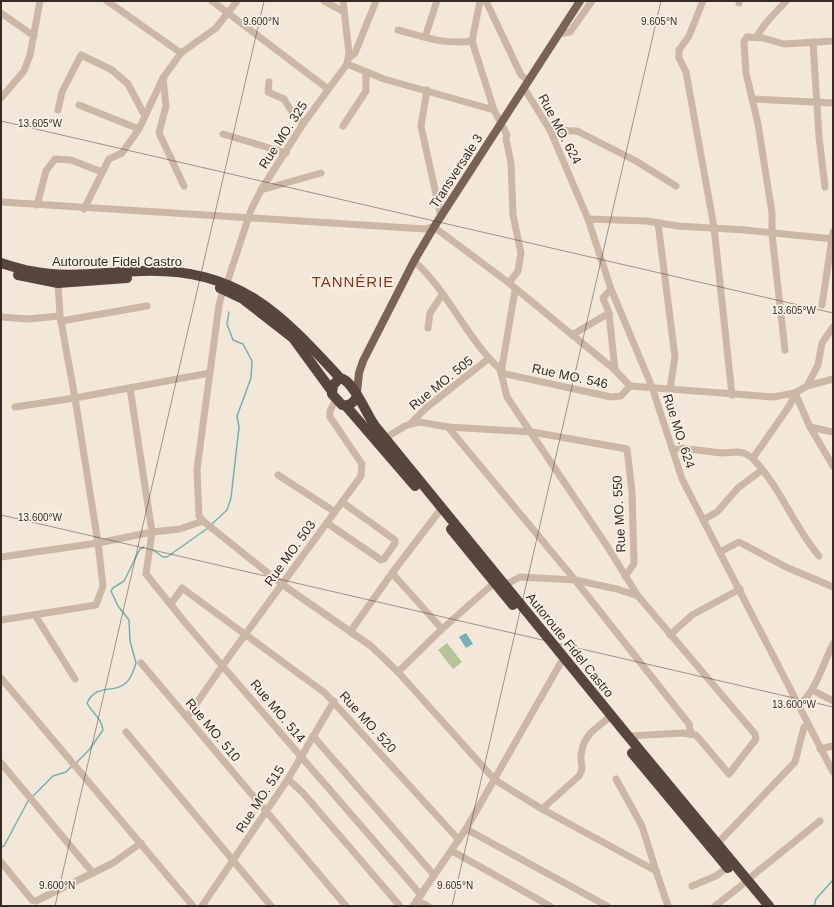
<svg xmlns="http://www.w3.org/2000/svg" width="834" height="907" font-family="Arial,sans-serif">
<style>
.green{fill:#b5c399}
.water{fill:#77b0b2}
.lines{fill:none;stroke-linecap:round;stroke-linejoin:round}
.stream{stroke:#77b0b2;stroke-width:1.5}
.minor{stroke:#ccb6a5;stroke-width:7}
.major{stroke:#7a6257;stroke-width:8}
.highway{stroke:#58453d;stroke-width:10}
.ticks{fill:none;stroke:#372b27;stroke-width:1;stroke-opacity:0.45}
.labels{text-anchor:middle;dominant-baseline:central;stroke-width:3.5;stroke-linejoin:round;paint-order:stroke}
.street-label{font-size:13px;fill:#372b27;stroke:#faf1e6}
.quarter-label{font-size:15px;letter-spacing:1px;fill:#8b331b;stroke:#faf1e6}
.ticks-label{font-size:10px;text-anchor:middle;fill:#372b27;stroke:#faf1e6;stroke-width:3.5;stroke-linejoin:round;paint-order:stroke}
</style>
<rect width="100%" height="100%" fill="#f3e7da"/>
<polygon class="green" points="447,643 462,662 453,669 438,650"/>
<polygon class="water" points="466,633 473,644 466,648 459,637"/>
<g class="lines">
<g class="stream">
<polyline points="212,524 227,510 231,498 239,427 237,416 251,378 252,361 243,344 233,340 227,324 229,312"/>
<polyline points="153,550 163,557 167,557 208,528"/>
<path d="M76,763l13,-13 14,-20c-1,-12 -11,-17 -16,-27 10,-21 27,-8 40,-21 5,-5 7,-13 9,-19l-6,-22 -1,-21 -11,-14 -7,-15 2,-3 11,-7 16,-32 4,-2"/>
<polyline points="32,797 53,776 66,772 71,767"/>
<polyline points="1,847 4,846 28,801"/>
<polyline points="814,906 816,899 833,880"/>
</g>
<g class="minor">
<polyline points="107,1 181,53"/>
<polyline points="212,1 328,89"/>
<polyline points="324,1 344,12"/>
<polyline points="480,1 472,41 494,110 507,135 506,139 511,163 513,215 521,253 518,271 509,283"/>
<polyline points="486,1 521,75 529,81"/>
<polyline points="703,1 689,36 679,50 679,58 686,72 714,227 732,395"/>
<polyline points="739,3 739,1"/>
<polyline points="1,13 34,36"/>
<path d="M398,30c26,7 47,15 74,11"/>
<polyline points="558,34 570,32 592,1"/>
<polyline points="425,37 437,1"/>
<path d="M757,37c6,-14 19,-24 29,-36"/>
<polyline points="813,42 819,137 825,187"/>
<polyline points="349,58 355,53 376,1"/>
<polyline points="347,64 384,79 494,110"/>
<polyline points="163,78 166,106 159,133 184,186"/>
<polyline points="269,82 268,92 284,99 292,112 303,124"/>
<polyline points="524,88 550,130 588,219 611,289 652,387 682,479 833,772"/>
<polyline points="427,90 421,126 441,217"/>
<polyline points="1,98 24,71 30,55 40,1"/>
<polyline points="752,99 833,103"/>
<polyline points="79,105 139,129"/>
<polyline points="58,110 62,92 81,55 112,70 128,84 145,116"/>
<polyline points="343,126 366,91 366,72"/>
<polyline points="550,130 577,131 636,161 676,186"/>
<polyline points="223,134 286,153"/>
<polyline points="261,190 321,173"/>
<polyline points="1,202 425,229 434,227 509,283 615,370 630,386 773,397 795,393 807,386 833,379"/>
<polyline points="37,205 46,171 55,159 71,160 102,172"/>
<polyline points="84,209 109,159 122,153 139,129 163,78 181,53 216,28 237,1"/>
<polyline points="588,219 647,221 678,226 745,230 833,239"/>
<polyline points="658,223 675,357 670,389"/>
<path d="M414,261c35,31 53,79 88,110"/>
<polyline points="227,283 251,210 261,190 303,124 347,64 349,53 343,1"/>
<path d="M223,289l-4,16 -22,164 2,47 4,5 80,64 88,61 27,26 97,108 47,29 37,-33c6,-9 1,-12 2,-21 3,-22 15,-26 30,-39"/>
<polyline points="611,289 603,298 609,313 615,370"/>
<polyline points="515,290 501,373 507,397 607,546 638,596"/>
<polyline points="822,305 833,232"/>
<polyline points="1,317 28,319 60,316"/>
<polyline points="61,321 147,306"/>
<polyline points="428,328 430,313 442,295"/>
<polyline points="572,335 609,313"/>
<polyline points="785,350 772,234 772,213 758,124 746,73 744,41 747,37 763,38 784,44 833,41"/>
<polyline points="501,373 611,397 621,396 630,386"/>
<polyline points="807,386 818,365 822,343 833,327"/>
<polyline points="130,388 152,532 146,574 187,625 421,895"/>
<polyline points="795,393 810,427 833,466"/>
<polyline points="15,407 75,398 210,373"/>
<polyline points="410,424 426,408 488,359"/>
<polyline points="448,427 575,580 689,724 691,734"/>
<polyline points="810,427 833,432"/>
<polyline points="382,440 405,426 419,422 448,427 532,432 627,449 632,492 634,564 625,576"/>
<path d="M673,450l8,-2 40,5 17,-1 6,1 7,4c29,28 42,69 68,99"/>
<polyline points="753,458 790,405 795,393"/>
<polyline points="278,475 335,512"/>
<polyline points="703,520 717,512 738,488 762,470"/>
<polyline points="327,523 381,560 384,559 395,543 395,540 342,502"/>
<polyline points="720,552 739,542 786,567 833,587"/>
<polyline points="1,557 98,543 152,532 180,529 203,521"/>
<polyline points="392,573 442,629"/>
<polyline points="505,585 520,577 575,580 617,589 638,596 755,734 756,739 729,774 696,735 683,733 628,736"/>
<polyline points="171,604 182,588 325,693 459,840"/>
<polyline points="35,615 75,679"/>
<polyline points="1,620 96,605 103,586 98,543 75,398 60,316 58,283"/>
<polyline points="350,632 392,573 438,513"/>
<polyline points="670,635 692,615 740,589"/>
<polyline points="141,663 346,906"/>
<polyline points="398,672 442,629 494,583"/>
<polyline points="1,678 193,906"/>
<polyline points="812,690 833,701"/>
<path d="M798,705c18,-12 25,-42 35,-61"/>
<polyline points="187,717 223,665 361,476 362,464 330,417 330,411 336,399"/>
<polyline points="126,732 271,906"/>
<polyline points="313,736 434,875"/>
<polyline points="820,749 833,746"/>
<polyline points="1,763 93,873"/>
<polyline points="288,779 303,793 400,906"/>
<polyline points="616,779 642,826 656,871"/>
<polyline points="542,809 656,871 668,906"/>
<polyline points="466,829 607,906"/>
<polyline points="717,844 795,762 804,727 808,725"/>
<polyline points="452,851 550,906"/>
<polyline points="1,862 32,900 36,901 113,863 141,843"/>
<polyline points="747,880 820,821"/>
<polyline points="692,886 716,876 728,867"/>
<polyline points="417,900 428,906"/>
<polyline points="202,906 288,779 334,701"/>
<polyline points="413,906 466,829 560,664"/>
<polyline points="715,906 742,885"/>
</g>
<polyline class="major" points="357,392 359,373 363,361 414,261 434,227 580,1"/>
<g class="highway">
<path d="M1,263c10,3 19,6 29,8 36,8 76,1 112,0 97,-3 138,42 199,108"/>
<polyline points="18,275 58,283 127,278"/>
<polyline points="220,288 243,299 293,338 331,390"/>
<path d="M357,396c-3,7 -7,10 -15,9l-10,-11 1,-9 6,-6h4c12,6 23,34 32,47l253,310 141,170"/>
<polyline points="346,406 415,486"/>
<polyline points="451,529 513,605"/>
<polyline points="632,753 728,868"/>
</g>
</g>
<path class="ticks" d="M1,121l832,192M1,515l832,192M55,906l209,-905M452,906l209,-905"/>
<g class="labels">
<g class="street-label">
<text transform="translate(560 129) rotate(62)">Rue MO. 624</text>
<text transform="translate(283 135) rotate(-57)">Rue MO. 325</text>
<text transform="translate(456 171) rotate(-57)">Transversale 3</text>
<text x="117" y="261">Autoroute Fidel Castro</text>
<text transform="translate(570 376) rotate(12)">Rue MO. 546</text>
<text transform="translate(441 383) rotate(-39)">Rue MO. 505</text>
<text transform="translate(679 431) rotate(72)">Rue MO. 624</text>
<text transform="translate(619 514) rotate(-93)">Rue MO. 550</text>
<text transform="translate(290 553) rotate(-54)">Rue MO. 503</text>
<text transform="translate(570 645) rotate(51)">Autoroute Fidel Castro</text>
<text transform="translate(278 711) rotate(50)">Rue MO. 514</text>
<text transform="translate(368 722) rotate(48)">Rue MO. 520</text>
<text transform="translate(213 730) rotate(50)">Rue MO. 510</text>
<text transform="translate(260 799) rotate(-57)">Rue MO. 515</text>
</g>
<g class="quarter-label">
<text x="353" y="281">TANNÉRIE</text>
</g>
</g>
<g class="ticks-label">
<text x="261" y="25">9.600°N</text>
<text x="659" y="25">9.605°N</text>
<text x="40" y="127">13.605°W</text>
<text x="794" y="314">13.605°W</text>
<text x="40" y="521">13.600°W</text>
<text x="794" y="708">13.600°W</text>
<text x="57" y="889">9.600°N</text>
<text x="455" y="889">9.605°N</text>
</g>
<rect width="834" height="907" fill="none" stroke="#372b27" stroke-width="4"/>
</svg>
